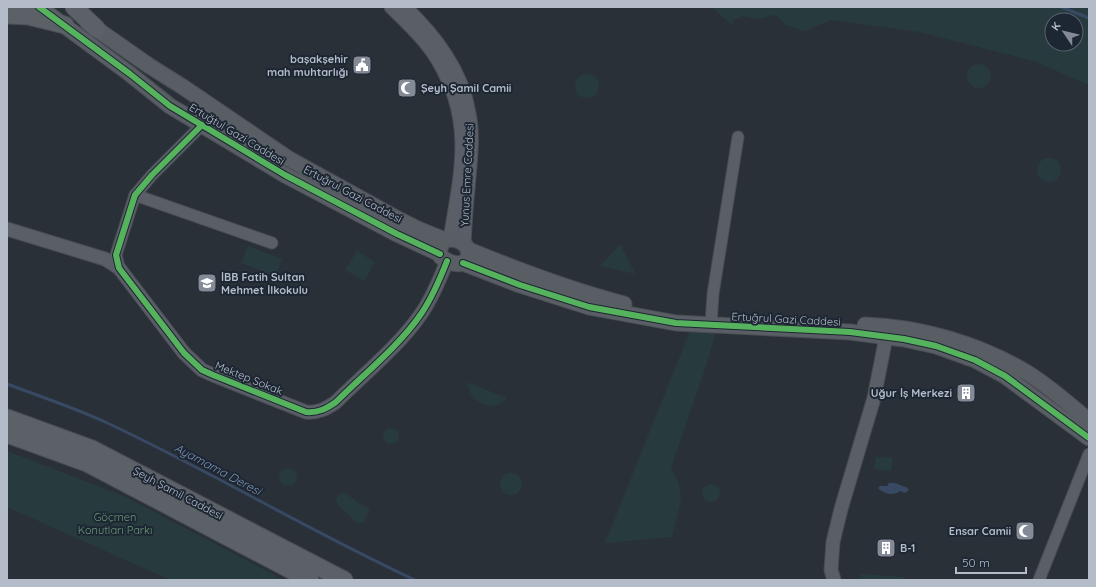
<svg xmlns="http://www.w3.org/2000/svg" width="1096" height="587" font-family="Quicksand,sans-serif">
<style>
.green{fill:#273a3e;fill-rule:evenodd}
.water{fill:#384963}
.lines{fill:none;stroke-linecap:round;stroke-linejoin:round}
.stream{stroke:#384963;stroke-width:3}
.minor-casing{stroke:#484c53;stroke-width:13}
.tertiary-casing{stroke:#484c53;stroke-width:15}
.secondary-casing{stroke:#484c53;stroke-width:17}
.primary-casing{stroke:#484c55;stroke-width:19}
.minor{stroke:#5a5e66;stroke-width:11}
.tertiary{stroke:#5a5e66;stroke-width:13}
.secondary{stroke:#595d64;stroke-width:15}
.primary{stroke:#5c6168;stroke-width:17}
.cycleway-casing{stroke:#1d2633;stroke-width:8}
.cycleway{stroke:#56b35d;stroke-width:6}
.labels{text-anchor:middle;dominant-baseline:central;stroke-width:4;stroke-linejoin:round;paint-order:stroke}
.poi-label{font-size:11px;font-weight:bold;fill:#b4bcc9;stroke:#1d2633;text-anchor:end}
.street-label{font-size:11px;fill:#b4bcc9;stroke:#1d2633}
.park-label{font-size:11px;fill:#6b9a76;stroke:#1d2633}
.water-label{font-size:12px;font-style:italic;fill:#7c92b1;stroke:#1d2633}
</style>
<rect width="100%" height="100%" fill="#2a3038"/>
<g class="green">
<path d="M703,7h386v78l-55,-24 -115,-29 -88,-12 -27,11 -19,-6 -8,-9 -3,-1 -15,4 -16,-3 -9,4 -2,5 -19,-17zM1052,20h24v24h-24z"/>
<circle cx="979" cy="76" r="12"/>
<circle cx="587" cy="86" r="12"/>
<circle cx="1049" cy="170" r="12"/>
<polygon points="620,244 635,274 600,266"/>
<polygon points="248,246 282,259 275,276 241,263"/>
<polygon points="357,251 375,262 364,281 345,270"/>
<polygon points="690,331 715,334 708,360 671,468 679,483 681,500 672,537 605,543"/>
<path d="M467,382l40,16c-10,12 -27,9 -36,-4 -2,-3 -3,-8 -4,-12z"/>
<circle cx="391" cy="436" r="8"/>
<polygon points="7,451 126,497 284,580 170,580 7,507"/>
<polygon points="876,457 893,458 891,471 874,469"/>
<circle cx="288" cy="477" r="9"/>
<circle cx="511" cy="484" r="11"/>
<circle cx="711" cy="493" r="9"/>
<polygon points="344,492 357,502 370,509 364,522 358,524 337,504 336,499 341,494"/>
<polygon points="861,574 904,577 904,580 860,580"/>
</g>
<path class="water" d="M889,483c7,-1 11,3 17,4l3,3 -4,3 -5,-2c-7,6 -17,2 -22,-3l2,-2h7z"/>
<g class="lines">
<g class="stream">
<polyline points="1061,7 1089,18"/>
<path d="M7,384c32,12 65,23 96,37 106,49 206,110 312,159"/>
</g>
<defs>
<g id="minor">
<polyline points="135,195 272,243"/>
<polyline points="119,268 116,255 135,195 152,175 202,125"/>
<polyline points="711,325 713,294 738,137"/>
<polyline points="1039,580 1089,454"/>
</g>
<g id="tertiary">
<path d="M391,7c16,16 34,32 46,52 38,62 24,113 13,180"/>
<path d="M405,7c30,29 57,63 64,106 5,24 1,51 -1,76 -2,18 -3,36 -4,55"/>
<path d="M7,229l98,30 14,9 65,85 18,17 11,5 93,37c12,1 20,-3 30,-10 27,-27 64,-57 85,-88 11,-16 19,-35 26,-53"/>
<polyline points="834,580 831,570 833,542 841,509 874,398 886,337"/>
</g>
<g id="secondary">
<polyline points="39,7 130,74 170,106 285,175 397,234 440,254"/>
<polyline points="88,23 148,65 183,87 289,159 396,218 418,229 445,240"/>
<path d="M447,239c32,-2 27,41 -6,18 -3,-7 0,-14 6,-18z"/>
<path d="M469,250c51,21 102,40 155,54"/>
<polyline points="463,263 520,285 589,307 676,323 850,332 904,339 936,346 975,360 1005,376 1089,438"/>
<path d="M865,325c56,2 113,19 161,47 23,14 43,32 63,49"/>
</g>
<g id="primary">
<polyline points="74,7 97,29"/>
<polyline points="7,15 28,16 65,25"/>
<polyline points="7,418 92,449 344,580"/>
<polyline points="7,434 87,463 310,580"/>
</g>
</defs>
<use href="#minor" class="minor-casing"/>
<use href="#tertiary" class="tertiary-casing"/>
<use href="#secondary" class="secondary-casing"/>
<use href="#primary" class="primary-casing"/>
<use href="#minor" class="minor"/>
<use href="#tertiary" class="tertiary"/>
<use href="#secondary" class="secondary"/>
<use href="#primary" class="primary"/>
<defs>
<g id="cycleway">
<polyline points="39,7 130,74 170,106 285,175 397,234 440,254"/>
<path d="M202,125l-50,50 -17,20 -19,60 3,13 65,85 18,17 11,5 93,37c12,1 20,-3 30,-10 27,-27 64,-57 85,-88 11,-16 19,-35 26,-53"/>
<polyline points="463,263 520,285 589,307 676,323 850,332 904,339 936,346 975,360 1005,376 1089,438"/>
</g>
</defs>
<use href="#cycleway" class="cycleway-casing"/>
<use href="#cycleway" class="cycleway"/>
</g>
<defs>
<symbol id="civic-square" viewBox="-11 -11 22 22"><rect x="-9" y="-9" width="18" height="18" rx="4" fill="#848b96" stroke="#1d2633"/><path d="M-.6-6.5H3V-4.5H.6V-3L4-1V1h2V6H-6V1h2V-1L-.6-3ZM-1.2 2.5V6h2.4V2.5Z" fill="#fff"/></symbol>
<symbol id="mosque-square" viewBox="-11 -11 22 22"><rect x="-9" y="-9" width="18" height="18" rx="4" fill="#848b96" stroke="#1d2633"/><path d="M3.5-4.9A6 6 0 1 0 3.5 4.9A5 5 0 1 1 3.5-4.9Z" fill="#fff"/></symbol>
<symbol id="school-square" viewBox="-11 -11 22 22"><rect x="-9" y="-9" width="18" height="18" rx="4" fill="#848b96" stroke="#1d2633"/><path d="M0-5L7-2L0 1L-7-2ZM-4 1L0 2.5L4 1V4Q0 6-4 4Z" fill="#fff"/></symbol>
<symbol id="building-square" viewBox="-11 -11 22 22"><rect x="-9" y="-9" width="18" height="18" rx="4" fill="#848b96" stroke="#1d2633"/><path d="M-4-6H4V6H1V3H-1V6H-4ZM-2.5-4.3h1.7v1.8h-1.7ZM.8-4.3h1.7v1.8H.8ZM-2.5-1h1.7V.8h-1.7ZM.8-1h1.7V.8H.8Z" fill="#fff"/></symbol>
</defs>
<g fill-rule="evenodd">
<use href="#civic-square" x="351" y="54" width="22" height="22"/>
<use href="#mosque-square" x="396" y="77" width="22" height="22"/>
<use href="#school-square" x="196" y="272" width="22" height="22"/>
<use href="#building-square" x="955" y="382" width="22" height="22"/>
<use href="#mosque-square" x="1014" y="520" width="22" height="22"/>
<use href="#building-square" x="875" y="537" width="22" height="22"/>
</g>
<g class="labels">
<g class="poi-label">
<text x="348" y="59">başakşehir<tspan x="348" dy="13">mah muhtarlığı</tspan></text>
<text x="421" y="88" text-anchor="start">Şeyh Şamil Camii</text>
<text x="221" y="277" text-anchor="start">İBB Fatih Sultan<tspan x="221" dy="13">Mehmet İlkokulu</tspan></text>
<text x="952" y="393">Uğur İş Merkezi</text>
<text x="1011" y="531">Ensar Camii</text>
<text x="900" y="548" text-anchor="start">B-1</text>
</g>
<g class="street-label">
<text transform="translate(237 134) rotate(31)">Ertuğtul Gazi Caddesi</text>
<text transform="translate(467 175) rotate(-87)">Yunus Emre Caddesi</text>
<text transform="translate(353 194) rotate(28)">Ertuğrul Gazi Caddesi</text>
<text transform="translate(786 319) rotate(3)">Ertuğrul Gazi Caddesi</text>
<text transform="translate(249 378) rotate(22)">Mektep Sokak</text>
<text transform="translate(178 493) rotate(28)">Şeyh Şamil Caddesi</text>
</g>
<g class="park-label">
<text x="115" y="517">Göçmen<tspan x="115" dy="13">Konutları Parkı</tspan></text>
</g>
<g class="water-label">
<text transform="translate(218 469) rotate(28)">Ayamama Deresi</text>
</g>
</g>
<rect width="1096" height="587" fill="none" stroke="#b4bcc9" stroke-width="16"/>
<g transform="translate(1064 32) rotate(305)"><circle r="19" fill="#1d2633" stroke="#59626f"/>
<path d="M0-3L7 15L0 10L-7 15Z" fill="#848b96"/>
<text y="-6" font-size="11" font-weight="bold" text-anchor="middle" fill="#b4bcc9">K</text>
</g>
<path d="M956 567v6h70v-6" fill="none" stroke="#b4bcc9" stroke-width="2"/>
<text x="962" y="567" font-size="12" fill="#b4bcc9" stroke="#1d2633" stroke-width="3" paint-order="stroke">50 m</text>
</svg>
